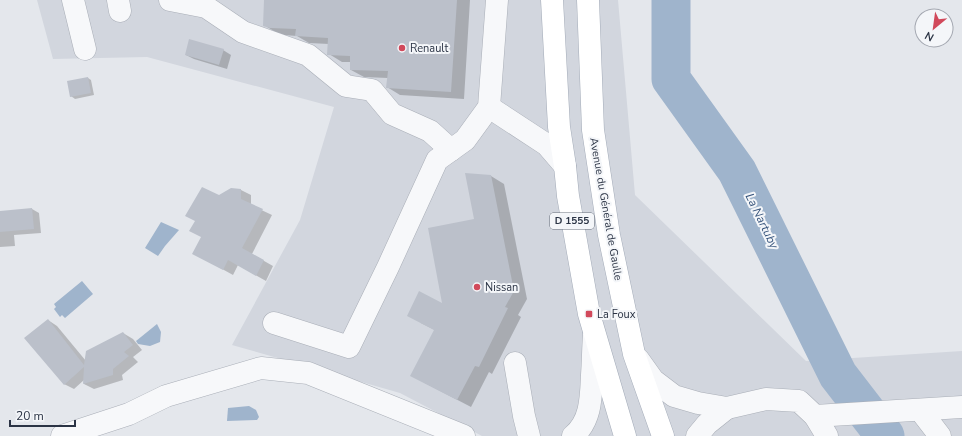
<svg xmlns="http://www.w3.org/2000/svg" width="962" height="436" font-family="'Nunito Sans',sans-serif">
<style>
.built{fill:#d2d6de}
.water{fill:#9fb4cc}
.shadow{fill:#0003}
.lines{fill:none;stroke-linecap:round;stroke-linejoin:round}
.river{stroke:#9fb4cc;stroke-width:39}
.building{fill:#bbc0ca}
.minor-casing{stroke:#a9aeb7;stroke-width:23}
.major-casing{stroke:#a3abb8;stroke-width:23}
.minor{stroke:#f7f8fa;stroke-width:22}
.major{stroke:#fff;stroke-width:22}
.poi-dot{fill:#d1495b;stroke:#f4f6f9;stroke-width:1.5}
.labels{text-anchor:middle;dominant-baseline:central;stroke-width:4;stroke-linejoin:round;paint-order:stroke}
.shield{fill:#f4f6f9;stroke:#676e7b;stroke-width:1}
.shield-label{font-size:10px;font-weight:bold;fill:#2b3445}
.poi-label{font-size:11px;fill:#2b3445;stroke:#f4f6f9;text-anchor:start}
.street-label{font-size:11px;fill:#2b3445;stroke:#f4f6f9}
.water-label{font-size:12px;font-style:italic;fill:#34527a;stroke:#f4f6f9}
</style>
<rect width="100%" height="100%" fill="#e4e7ec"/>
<polygon class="built" points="37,0 618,0 635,195 806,361 962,351 962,436 482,436 400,393 232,345 300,220 334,107 147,57 53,59"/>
<g class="water">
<polygon points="161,222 179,230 165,246 158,256 145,248"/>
<polygon points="82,281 93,294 65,318 62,315 60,317 54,309 56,307 54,304"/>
<polygon points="157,324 161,332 160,342 150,346 138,344 136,341"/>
<polygon points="249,406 256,410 259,417 257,420 227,421 228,408"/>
</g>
<g class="shadow">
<polygon points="265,0 470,0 464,99 400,95 387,87 388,78 364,77 351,70 351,62 342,62 329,54 329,44 309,43 297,36 284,35 277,33 264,25"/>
<polygon points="223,50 231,55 227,69 194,59 186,55"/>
<polygon points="88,78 91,80 94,95 75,99 71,96"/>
<polygon points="491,176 504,184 527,299 518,315 521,317 492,374 489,372 471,407 425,383 435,330 421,323 443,305"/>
<polygon points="231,190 241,190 251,195 251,205 272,215 252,254 273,266 266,281 238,265 233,275 204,259 202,237 219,197"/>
<polygon points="32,209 39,213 41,233 14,235 15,246 0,247 0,212"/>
<polygon points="48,320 57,326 86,361 123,333 133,339 142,350 133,357 138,362 122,375 123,380 94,389 84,384 84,380 74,389 64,384"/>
</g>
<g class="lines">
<polyline class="river" points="671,0 671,79 737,171 838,375 885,436"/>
</g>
<g class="building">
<polygon points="264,0 457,0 451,92 386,88 388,71 350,70 350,56 327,55 328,38 295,36 296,29 270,28 263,26"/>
<polygon points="189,39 224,49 219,65 185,55"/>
<polygon points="88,77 91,93 70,97 67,81"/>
<polygon points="465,173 491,175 514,291 505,307 508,308 479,367 475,366 457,400 410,376 434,330 407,316 419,291 442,303 428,228 474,219"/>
<polygon points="202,187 219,195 231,188 241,189 241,199 263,209 242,248 264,260 256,276 228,260 223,270 192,254 201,237 189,231 195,221 185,216"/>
<polygon points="32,208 34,229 0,232 0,211"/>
<polygon points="48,319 84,365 86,351 123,332 133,345 124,352 129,356 113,369 113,375 83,384 84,367 64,385 24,338"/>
</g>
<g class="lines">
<defs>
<g id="minor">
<polyline points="73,0 85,49"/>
<polyline points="118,0 120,11"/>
<polyline points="170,0 206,7 243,32 308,55 346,86 372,90 392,114 430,131 451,150"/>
<polyline points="489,107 547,145 565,166"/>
<polyline points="274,323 349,347 388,267 437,160 465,140 489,107 497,0"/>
<polyline points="638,359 653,380 674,396 698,403 727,408 766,399 799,401 815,416 962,407"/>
<polyline points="515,363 524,416 529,436"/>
<polyline points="920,410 940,436"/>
<polyline points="815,416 827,436"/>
<polyline points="62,436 129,414 166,396 261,368 308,373 464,436"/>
<path d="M573,436c18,-15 18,-38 19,-61 1,-13 1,-27 2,-40"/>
<polyline points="697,436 707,424 727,408"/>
</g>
<g id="major">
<polyline points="552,0 559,127 565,166 568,196 589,314 625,436"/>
<polyline points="588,0 593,130 609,235 634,354 663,436"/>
</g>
</defs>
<use href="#minor" class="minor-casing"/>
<use href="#major" class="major-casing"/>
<use href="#minor" class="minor"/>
<use href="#major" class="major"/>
</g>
<g class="poi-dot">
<circle cx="402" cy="48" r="4"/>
<circle cx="477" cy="287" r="4"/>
<rect x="585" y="310" width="8" height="8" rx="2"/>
</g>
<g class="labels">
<rect class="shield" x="550" y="213" width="44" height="16" rx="3"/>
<g class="shield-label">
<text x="572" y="221">D 1555</text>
</g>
<g class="poi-label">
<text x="410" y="48">Renault</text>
<text x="485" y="287">Nissan</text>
<text x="597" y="314">La Foux</text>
</g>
<g class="street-label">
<text transform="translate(606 209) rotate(80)">Avenue du Général de Gaulle</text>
</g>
<g class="water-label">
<text transform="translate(762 221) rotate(64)">La Nartuby</text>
</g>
</g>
<g transform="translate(934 28) rotate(209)"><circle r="19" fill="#f4f6f9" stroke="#a4a8b1"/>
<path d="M0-3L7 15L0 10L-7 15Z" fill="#d1495b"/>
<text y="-6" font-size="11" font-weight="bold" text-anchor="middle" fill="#2b3445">N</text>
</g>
<path d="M10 420v6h65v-6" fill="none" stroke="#2b3445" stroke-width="2"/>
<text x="16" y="420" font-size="12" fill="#2b3445" stroke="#f4f6f9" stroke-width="3" paint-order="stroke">20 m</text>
</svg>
